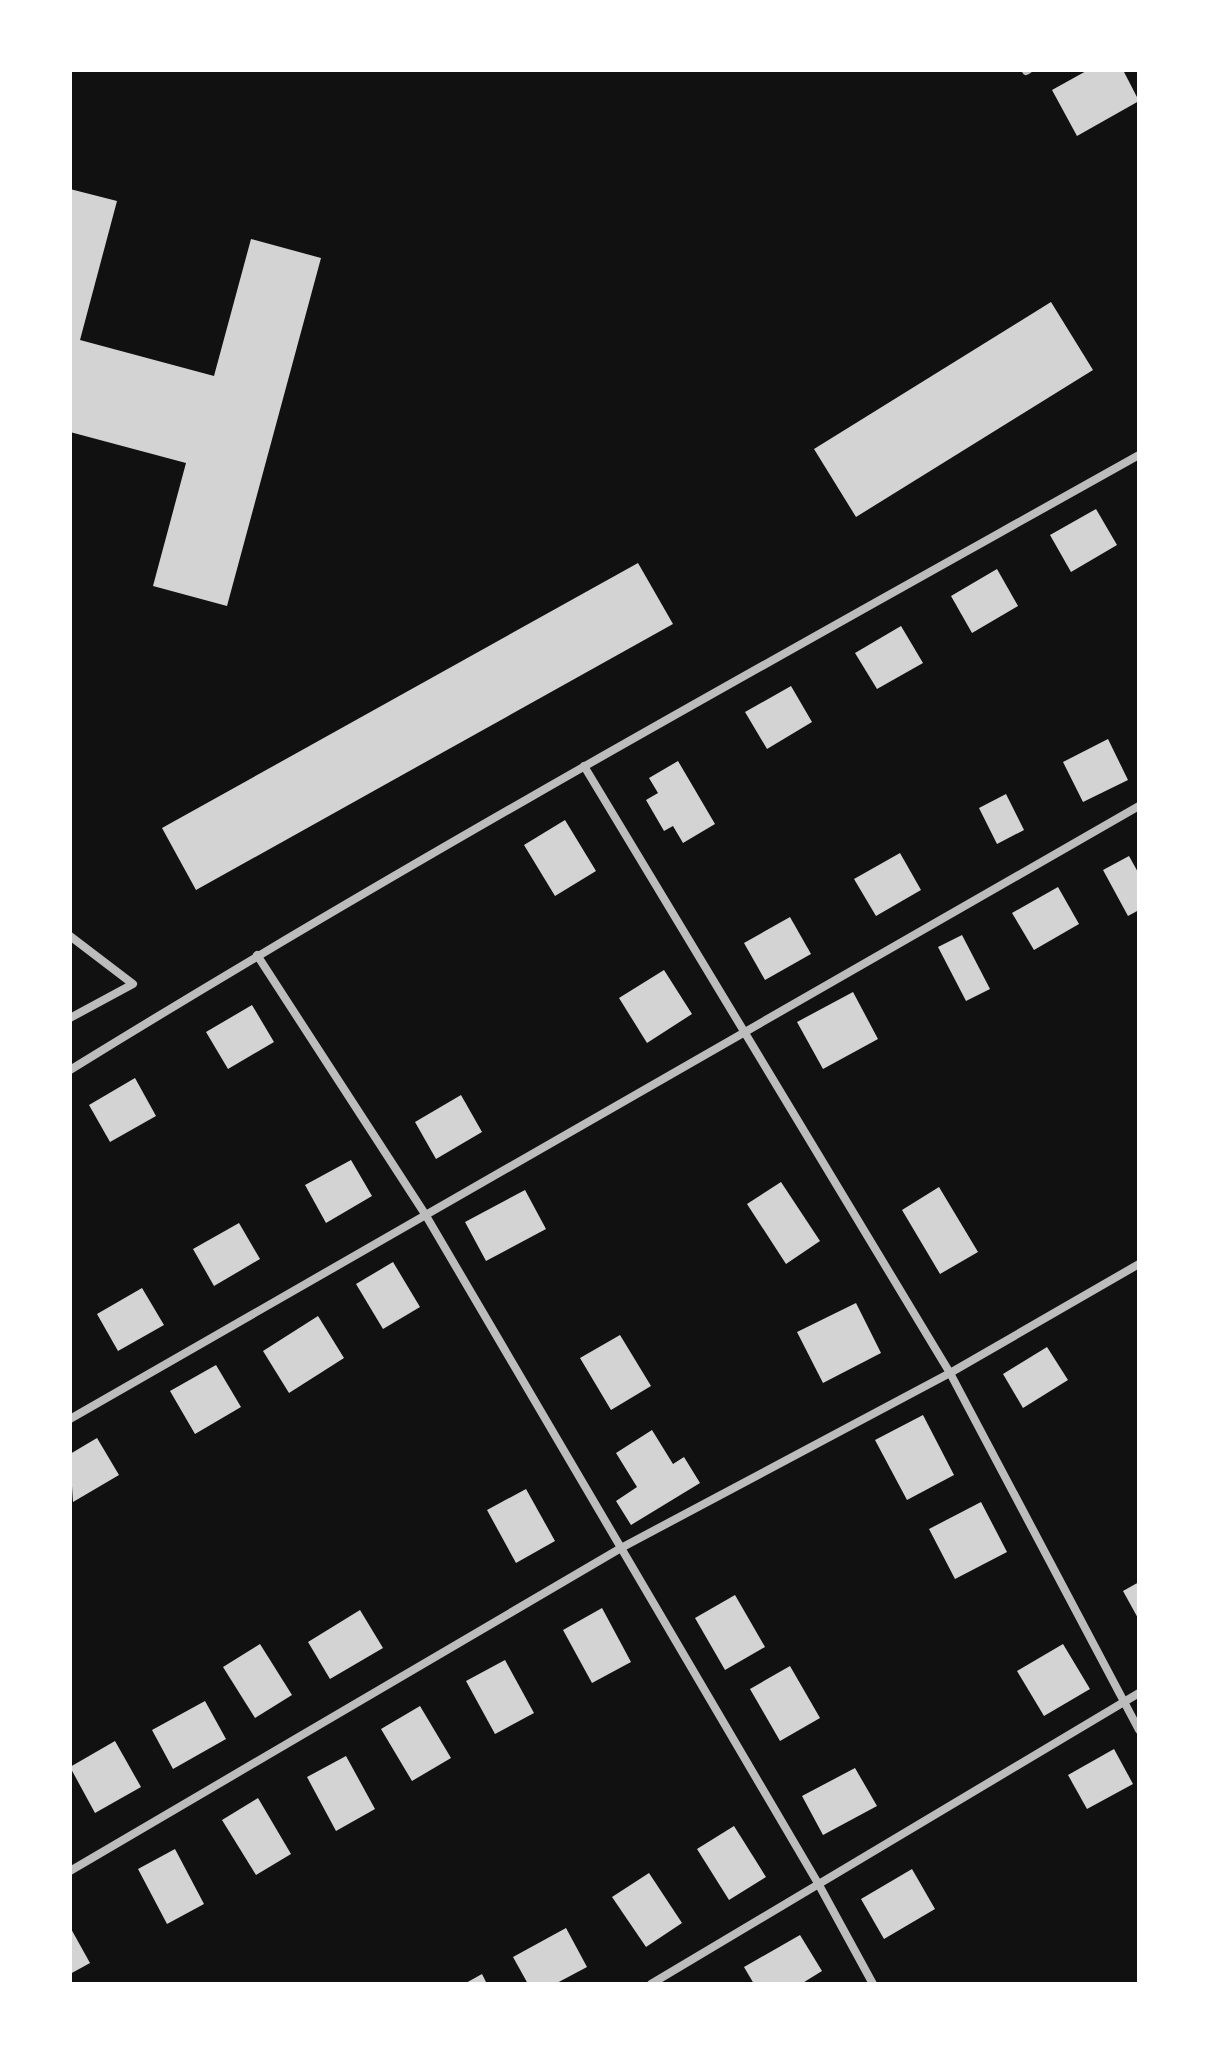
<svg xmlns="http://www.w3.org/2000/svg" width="1209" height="2054" font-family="Montserrat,sans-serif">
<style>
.building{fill:#d3d3d3}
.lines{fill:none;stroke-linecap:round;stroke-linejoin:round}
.minor{stroke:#bcbcbc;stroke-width:8}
</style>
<rect width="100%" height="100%" fill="#111"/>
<g class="building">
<polygon points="1088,70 1123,70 1139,101 1077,136 1052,90"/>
<polygon points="70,189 117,201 80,340 214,376 251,239 321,258 227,606 153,586 186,463 70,432"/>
<polygon points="1051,302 1093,370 856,517 814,449"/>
<polygon points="1096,509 1117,545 1071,572 1050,535"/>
<polygon points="638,563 673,624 196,890 162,828"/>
<polygon points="997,569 1018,606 972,633 951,596"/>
<polygon points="901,626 923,663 877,689 855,653"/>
<polygon points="791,686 812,722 767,749 745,712"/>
<polygon points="1108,739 1128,780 1083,802 1063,762"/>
<polygon points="678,761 715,824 683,843 673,826 664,831 646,800 658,793 649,778"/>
<polygon points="1006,794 1024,830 997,844 979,808"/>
<polygon points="565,820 596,871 555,896 524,845"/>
<polygon points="900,853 921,890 876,916 854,879"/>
<polygon points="1129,856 1139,874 1139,910 1128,916 1103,870"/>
<polygon points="1058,887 1079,924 1034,950 1012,913"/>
<polygon points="790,917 811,954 765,980 744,943"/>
<polygon points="962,935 990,989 966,1001 938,947"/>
<polygon points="664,970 692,1014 647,1043 619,998"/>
<polygon points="853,992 878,1039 823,1069 797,1022"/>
<polygon points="252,1005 274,1042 228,1069 206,1032"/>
<polygon points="135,1078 156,1116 110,1142 89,1105"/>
<polygon points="461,1095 482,1132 436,1159 415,1122"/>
<polygon points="351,1160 372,1196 326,1223 305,1185"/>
<polygon points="781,1182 820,1241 786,1264 747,1204"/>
<polygon points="939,1187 978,1252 940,1274 902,1210"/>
<polygon points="525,1190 546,1229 486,1261 465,1222"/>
<polygon points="239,1223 260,1259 214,1286 193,1249"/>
<polygon points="393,1262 420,1307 383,1329 356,1284"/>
<polygon points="142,1288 164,1325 118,1351 97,1314"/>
<polygon points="856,1303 881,1353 823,1383 797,1332"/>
<polygon points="318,1316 344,1358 289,1393 263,1351"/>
<polygon points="620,1335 651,1386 611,1410 580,1358"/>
<polygon points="1047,1347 1068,1380 1023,1408 1003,1374"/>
<polygon points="216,1365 241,1407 195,1434 170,1391"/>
<polygon points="923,1415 954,1475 907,1500 875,1440"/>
<polygon points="652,1430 673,1464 684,1457 700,1483 631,1525 616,1501 637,1487 616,1453"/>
<polygon points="97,1438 119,1475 73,1502 70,1454"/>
<polygon points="526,1489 555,1541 516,1563 487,1510"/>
<polygon points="981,1502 1007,1552 955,1579 929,1529"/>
<polygon points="1139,1582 1139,1620 1123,1591"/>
<polygon points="735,1595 765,1647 725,1670 695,1618"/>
<polygon points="602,1608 631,1662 592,1683 563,1630"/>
<polygon points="360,1610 383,1648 330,1679 308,1642"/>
<polygon points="260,1644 292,1695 255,1718 223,1667"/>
<polygon points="1063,1644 1090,1689 1044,1716 1017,1671"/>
<polygon points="505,1660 534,1713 495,1734 466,1681"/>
<polygon points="790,1666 820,1718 780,1741 750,1689"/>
<polygon points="205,1701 226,1739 173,1769 152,1730"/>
<polygon points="420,1706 451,1758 412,1781 381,1729"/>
<polygon points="115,1741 141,1787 95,1813 70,1767"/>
<polygon points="1114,1749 1133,1784 1087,1809 1068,1775"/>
<polygon points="346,1756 375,1809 336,1831 307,1777"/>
<polygon points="855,1768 877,1806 823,1835 802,1796"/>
<polygon points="258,1798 291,1854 256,1875 222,1820"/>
<polygon points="734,1826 766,1877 729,1900 697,1849"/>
<polygon points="175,1849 204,1904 167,1924 138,1869"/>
<polygon points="912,1869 935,1909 884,1939 861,1899"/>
<polygon points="649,1873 682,1923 646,1947 612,1897"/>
<polygon points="70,1927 90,1963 70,1974"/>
<polygon points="566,1928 587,1967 555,1984 528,1984 513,1957"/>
<polygon points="800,1935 822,1971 801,1984 754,1984 744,1967"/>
<polygon points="482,1974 487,1984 464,1984"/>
</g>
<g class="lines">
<g class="minor">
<polyline points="1026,71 1028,70"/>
<polyline points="584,766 950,1373 1139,1730"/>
<polyline points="70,936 133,984 70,1018"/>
<polyline points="257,955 425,1214 819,1885 873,1984"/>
<path d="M70,1070c350,-216 710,-414 1069,-615"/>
<polyline points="70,1419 1139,806"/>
<polyline points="70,1871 621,1548 950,1373 1139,1264"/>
<polyline points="651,1984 1139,1693"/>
</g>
</g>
<rect width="1209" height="2054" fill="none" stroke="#ffffff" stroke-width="144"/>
</svg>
